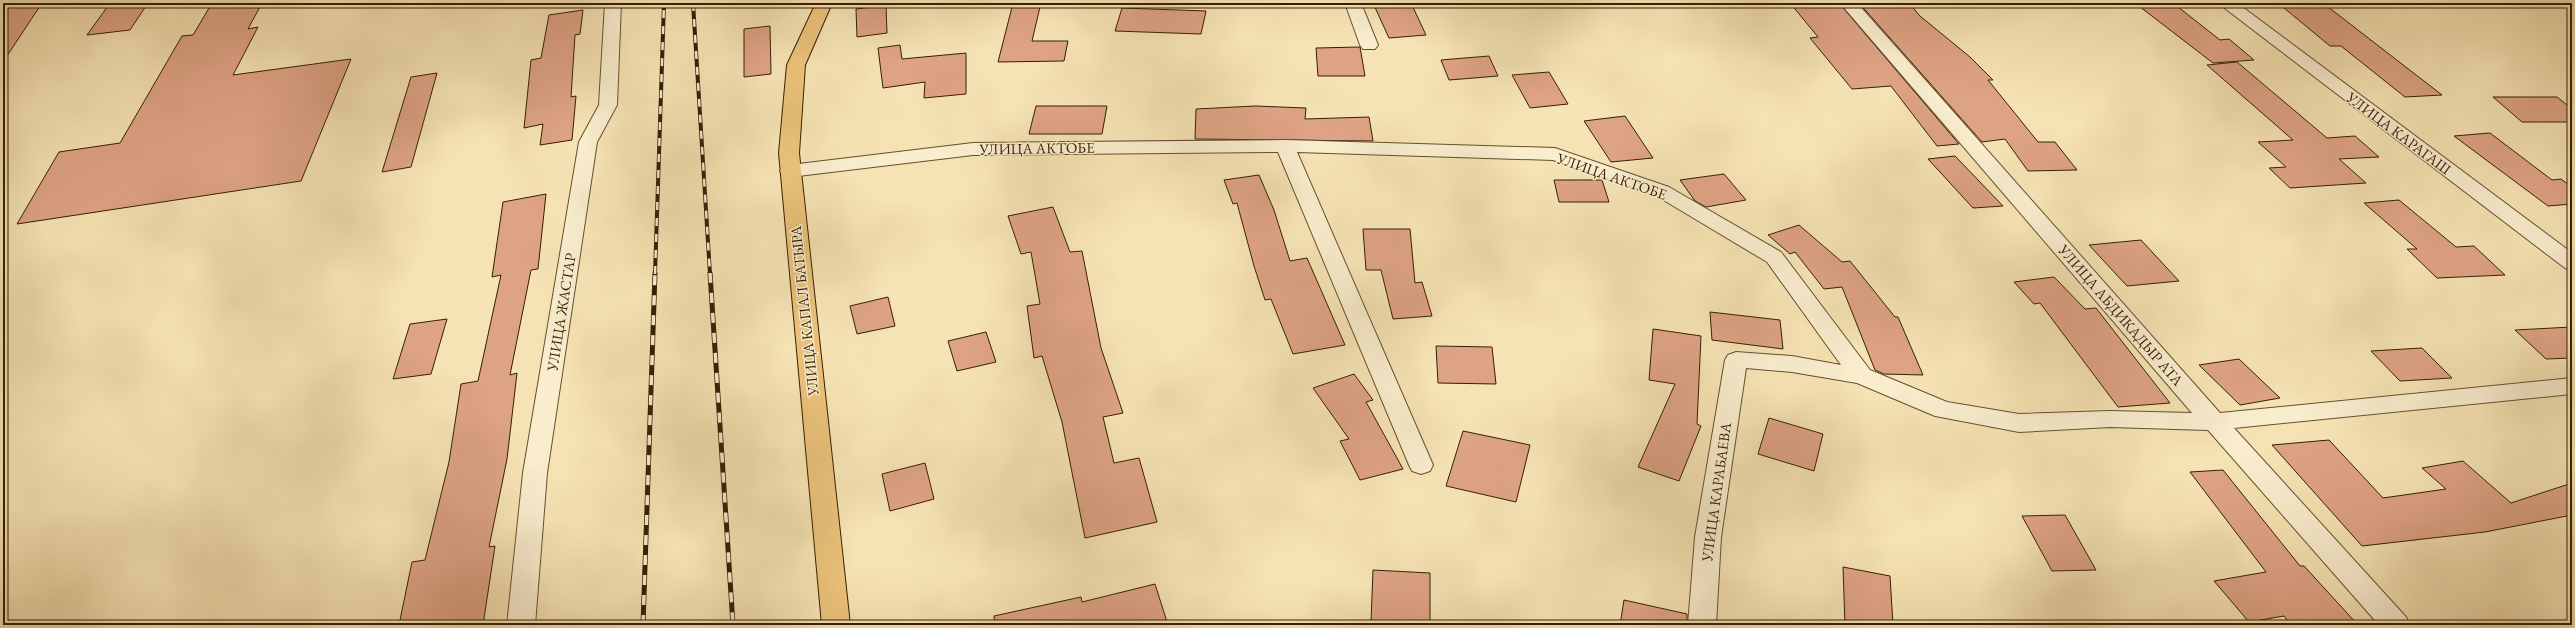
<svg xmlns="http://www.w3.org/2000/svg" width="2575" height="628" font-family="'EB Garamond',serif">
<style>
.building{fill:#dea385;stroke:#351f03}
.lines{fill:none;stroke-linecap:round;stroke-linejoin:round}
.minor-casing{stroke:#65502f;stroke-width:2}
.major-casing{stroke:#351f03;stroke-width:2}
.minor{fill:#f9edce;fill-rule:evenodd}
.major{fill:#ebc27a;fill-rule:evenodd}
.rail-far1-casing{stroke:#351f03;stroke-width:4}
.rail-casing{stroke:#351f03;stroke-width:5}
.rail-far1{stroke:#f9edce;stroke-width:2.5;stroke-dasharray:8;stroke-linecap:butt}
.rail{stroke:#f9edce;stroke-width:3.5;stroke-dasharray:10;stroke-linecap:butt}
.labels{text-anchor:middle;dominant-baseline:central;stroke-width:3;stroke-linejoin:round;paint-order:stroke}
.street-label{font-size:15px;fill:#351f03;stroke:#f9edce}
</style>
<rect width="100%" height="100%" fill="#f6e3b3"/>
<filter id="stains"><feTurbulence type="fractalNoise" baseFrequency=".005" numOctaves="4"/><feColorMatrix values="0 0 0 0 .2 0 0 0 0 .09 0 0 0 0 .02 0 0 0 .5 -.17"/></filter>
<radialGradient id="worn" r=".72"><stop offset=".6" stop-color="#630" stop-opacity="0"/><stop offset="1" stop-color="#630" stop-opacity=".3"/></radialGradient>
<g class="building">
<polygon points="3,3 42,3 3,62"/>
<polygon points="110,3 148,3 130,30 87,35"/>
<polygon points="212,3 262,3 248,29 258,27 233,75 351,59 301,181 17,224 59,152 120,143 182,36 193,35"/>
<polygon points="1373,3 1411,3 1426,35 1389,38"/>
<polygon points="1790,3 1839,3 1959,144 1937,146 1891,86 1852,89 1810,38 1818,37"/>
<polygon points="1859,3 1909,3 1920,16 1970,57 1993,80 1988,80 2038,142 2055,142 2077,170 2028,171 2005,139 1982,142"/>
<polygon points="2135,3 2173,3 2220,40 2229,39 2254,60 2213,63"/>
<polygon points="2278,3 2323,3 2442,95 2405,97 2341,46 2330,46"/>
<polygon points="886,5 887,33 857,37 856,9"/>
<polygon points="1012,7 1040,7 1032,41 1068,41 1064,61 998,62"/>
<polygon points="1122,8 1206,11 1201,34 1115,31"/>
<polygon points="583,10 580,34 575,35 571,97 576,96 572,140 540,145 543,124 524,128 531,60 541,58 549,15"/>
<polygon points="770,26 771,74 744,77 744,29"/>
<polygon points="900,45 902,59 966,53 966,94 924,98 925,82 883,88 878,48"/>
<polygon points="1360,47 1365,76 1318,76 1316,48"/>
<polygon points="1489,56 1498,76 1449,80 1441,60"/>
<polygon points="2237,62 2327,138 2355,136 2379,157 2339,159 2366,183 2290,188 2269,168 2286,167 2258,142 2293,140 2207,65"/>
<polygon points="1549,72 1568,104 1530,108 1512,75"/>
<polygon points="437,73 411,167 382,172 411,77"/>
<polygon points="2493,97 2557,97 2572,109 2572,122 2522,122"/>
<polygon points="1036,106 1107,106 1102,134 1029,134"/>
<polygon points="1255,106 1306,108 1305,119 1369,117 1373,141 1195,139 1196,109"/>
<polygon points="1625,116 1653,158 1611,162 1584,121"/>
<polygon points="2490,133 2552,180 2561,179 2572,187 2572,204 2548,206 2454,136"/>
<polygon points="1955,156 2003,206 1973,208 1928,159"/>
<polygon points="1724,174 1746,200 1706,207 1695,201 1680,180"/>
<polygon points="1259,175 1274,210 1290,261 1307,258 1345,345 1293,354 1271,299 1265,300 1254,266 1237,203 1233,204 1224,180"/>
<polygon points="1554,180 1602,180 1609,202 1559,202"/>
<polygon points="546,194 538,269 531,270 510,375 517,373 507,459 489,547 495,546 483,625 399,625 412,562 425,560 449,462 461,384 478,381 501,275 492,277 503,202"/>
<polygon points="2399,200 2456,247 2474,246 2505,275 2437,278 2407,249 2417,249 2364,203"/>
<polygon points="1053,207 1070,252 1082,251 1101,348 1123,413 1103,417 1114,463 1139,458 1157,522 1085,538 1062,422 1042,356 1034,358 1027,306 1040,304 1031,252 1021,254 1008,216"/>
<polygon points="1799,225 1842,262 1850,261 1895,317 1898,317 1923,375 1884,374 1875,370 1842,287 1824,289 1795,252 1790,254 1768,235"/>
<polygon points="1363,229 1410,229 1415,283 1422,282 1432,316 1393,319 1381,270 1366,270"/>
<polygon points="2141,240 2179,281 2127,286 2089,245"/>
<polygon points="2054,277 2085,309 2096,308 2170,403 2118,407 2040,303 2034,304 2014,282"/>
<polygon points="888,297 895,326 857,334 850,306"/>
<polygon points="1710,312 1780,320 1783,349 1712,340"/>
<polygon points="447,319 431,374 393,379 410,324"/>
<polygon points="2572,327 2572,358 2546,359 2515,330"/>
<polygon points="1653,329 1701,336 1697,424 1701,426 1679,481 1638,467 1675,384 1649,380"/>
<polygon points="986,332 996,362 957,371 948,341"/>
<polygon points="1436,346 1492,347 1496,384 1438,383"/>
<polygon points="2422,348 2452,378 2400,381 2371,351"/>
<polygon points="2239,359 2280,398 2240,405 2199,365"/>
<polygon points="1354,374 1373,400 1366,402 1403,469 1360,480 1340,441 1349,439 1313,388"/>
<polygon points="1769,418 1823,434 1814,471 1758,454"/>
<polygon points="1463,431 1530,445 1516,502 1446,486"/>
<polygon points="2329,440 2383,498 2446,489 2422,468 2463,461 2511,503 2572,483 2572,515 2485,532 2362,546 2272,445"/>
<polygon points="925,463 934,499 890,511 882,474"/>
<polygon points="2223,470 2300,566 2304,566 2358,625 2291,625 2284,616 2249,622 2214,581 2266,572 2190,472"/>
<polygon points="2065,515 2096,570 2052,571 2022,516"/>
<polygon points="1843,567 1890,576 1893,625 1845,625"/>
<polygon points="1373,570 1430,573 1430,625 1371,622"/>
<polygon points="1155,584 1168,625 995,625 994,616 1081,597 1082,602"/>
<polygon points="1624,600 1687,614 1687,625 1620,625"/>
</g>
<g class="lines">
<defs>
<g id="minor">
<polygon points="605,3 621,3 617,105 597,142 547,473 535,625 507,625 523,473 579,142 599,105"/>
<polygon points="1345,3 1361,3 1378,45 1375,49 1363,49 1360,45"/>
<polygon points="1840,3 1857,3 2220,413 2572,378 2572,394 2234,428 2406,617 2410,625 2379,625 2208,430 2110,427 2019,432 1935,416 1857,383 1792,372 1746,368 1721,537 1716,625 1688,625 1695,537 1725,360 1728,355 1736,352 1792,356 1841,365 1767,262 1655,195 1553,160 1297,152 1433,465 1430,471 1421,474 1412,471 1409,465 1278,152 973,155 790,177 783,175 780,171 783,167 790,165 973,143 1285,140 1555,148 1669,187 1781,252 1870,370 1947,402 2019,414 2110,411 2192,413"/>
<polygon points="2218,3 2237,3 2572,253 2572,270 2565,268"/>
</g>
<polygon id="major" points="816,3 832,3 805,65 799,153 850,625 822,625 779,153 787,65"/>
</defs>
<use href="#minor" class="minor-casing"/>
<use href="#major" class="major-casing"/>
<use href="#minor" class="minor"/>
<use href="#major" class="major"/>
<defs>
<g id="rail-far1">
<polyline points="693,3 710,274"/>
<polyline points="655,274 664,3"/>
</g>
<g id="rail">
<polyline points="710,273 733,625"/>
<polyline points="643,625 655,273"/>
</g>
</defs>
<use href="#rail-far1" class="rail-far1-casing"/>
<use href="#rail" class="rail-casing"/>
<use href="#rail-far1" class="rail-far1"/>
<use href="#rail" class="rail"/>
</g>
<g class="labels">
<g class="street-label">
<text transform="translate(2399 133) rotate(37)">УЛИЦА КАРАГАШ</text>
<text transform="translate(1037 148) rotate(-1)">УЛИЦА АКТОБЕ</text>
<text transform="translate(1612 176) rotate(19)">УЛИЦА АКТОБЕ</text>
<text transform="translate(804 311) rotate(-96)">УЛИЦА КАПАЛ БАТЫРА</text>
<text transform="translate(561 312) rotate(-81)">УЛИЦА ЖАСТАР</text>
<text transform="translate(2121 315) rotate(49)">УЛИЦА АБДИКАДЫР АТА</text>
<text transform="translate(1716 492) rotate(-82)">УЛИЦА КАРАБАЕВА</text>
</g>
</g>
<rect width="2575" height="628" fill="none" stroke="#f6e3b3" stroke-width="16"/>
<rect x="4" y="4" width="2567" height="620" fill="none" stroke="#351f03" stroke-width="2"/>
<rect x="8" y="8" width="2559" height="612" fill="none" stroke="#351f03"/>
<rect width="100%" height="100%" filter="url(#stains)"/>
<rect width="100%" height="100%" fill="url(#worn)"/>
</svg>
